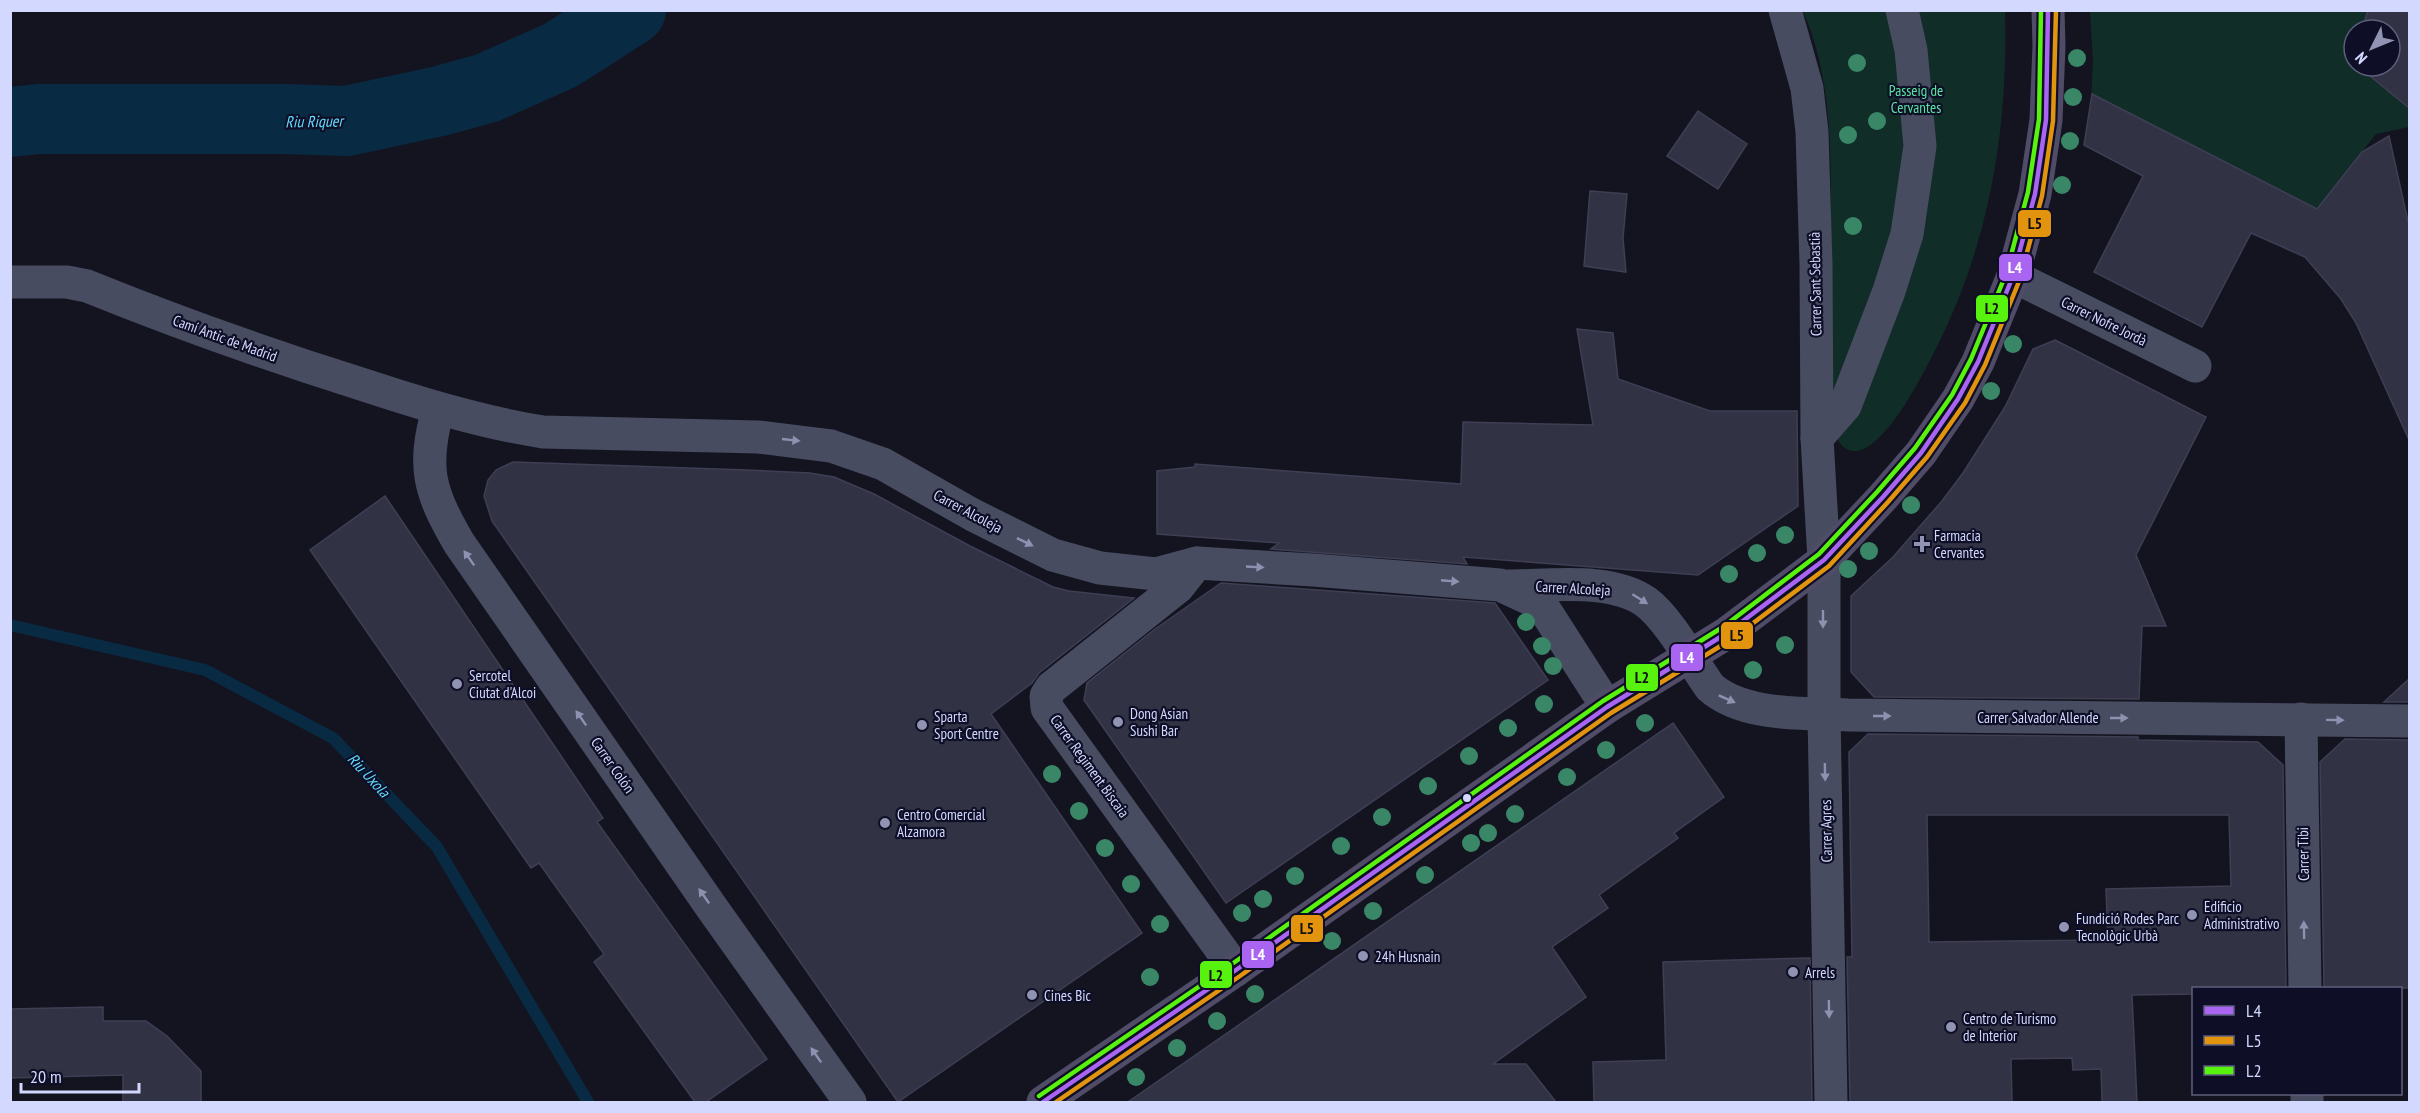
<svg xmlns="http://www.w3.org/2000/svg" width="2420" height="1113" font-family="'PT Sans Narrow',sans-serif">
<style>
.green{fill:#112d27}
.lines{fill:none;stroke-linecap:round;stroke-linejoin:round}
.stream{stroke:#092a43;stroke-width:12}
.river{stroke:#092a43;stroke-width:70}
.building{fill:#313243;stroke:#3e3f55;stroke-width:1.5;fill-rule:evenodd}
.minor{stroke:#484c61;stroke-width:33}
.major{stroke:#504c67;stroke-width:33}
.bus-1-casing{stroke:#0e0f26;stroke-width:9}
.bus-2-casing{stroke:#0e0f26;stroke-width:9}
.bus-3-casing{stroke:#0e0f26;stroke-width:9}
.bus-1{stroke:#aa64f2;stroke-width:4.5}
.bus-2{stroke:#e3940e;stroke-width:4.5}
.bus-3{stroke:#57f20d;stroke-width:4.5}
.tree{fill:#3a8768}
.oneway{fill:#8e92b0}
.poi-dot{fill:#9093b1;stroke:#0e0f26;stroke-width:2}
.bus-dot{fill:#d3d8ff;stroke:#0e0f26;stroke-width:2}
.labels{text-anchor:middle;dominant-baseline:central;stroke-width:4.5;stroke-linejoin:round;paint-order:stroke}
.park-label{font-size:15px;fill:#5ae5a2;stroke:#0e0f26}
.street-label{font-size:15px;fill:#d3d8ff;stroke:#0e0f26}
.poi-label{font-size:15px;fill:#d3d8ff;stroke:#0e0f26;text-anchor:start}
.water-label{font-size:16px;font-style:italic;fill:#61daff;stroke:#0e0f26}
.line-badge{stroke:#0e0f26;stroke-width:2}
.badge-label{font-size:16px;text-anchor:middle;font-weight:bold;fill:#fff}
.pale-badge-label{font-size:16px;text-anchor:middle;font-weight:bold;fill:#111}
</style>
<rect width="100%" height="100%" fill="#141420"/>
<g class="green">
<path d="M1803,11h202c3,111 -13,219 -61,321 -13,27 -58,122 -91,119 -7,-1 -12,-5 -15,-11 -10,-18 -6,-76 -7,-98 0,-43 0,-85 0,-127 0,-69 0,-140 -28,-204z"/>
<polygon points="2090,11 2368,11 2362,30 2354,30 2354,54 2352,61 2354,66 2358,66 2409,108 2409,127 2376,134 2317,209 2102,99 2091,102 2093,61"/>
</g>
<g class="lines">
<polyline class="stream" points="10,625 205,670 333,738 437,847 588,1102"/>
<polyline class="river" points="10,122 39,119 285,119 347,121 440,101 487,88 561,55 631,10"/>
</g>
<g class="building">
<polygon points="2368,10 2409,10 2409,108 2358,66 2390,66 2390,30 2362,30"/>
<polygon points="2092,94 2317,209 2362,152 2389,136 2409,226 2409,440 2356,323 2341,299 2305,257 2251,233 2202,327 2094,272 2143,176 2084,145"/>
<polygon points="1698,111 1747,144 1718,189 1667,156"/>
<polygon points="1590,191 1627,194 1623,238 1626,272 1584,266"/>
<polygon points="1577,329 1613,333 1618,379 1710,411 1797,411 1798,506 1698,575 1463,557 1467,564 1271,549 1279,543 1157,534 1157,471 1195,467 1195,464 1461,484 1463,422 1593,425"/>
<polygon points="2055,340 2206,417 2136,555 2166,626 2142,626 2139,699 1874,697 1851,672 1851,596 1893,557 1942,501 1963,473 2005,407 2033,349"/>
<polygon points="513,462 747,470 810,473 834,477 874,494 970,546 1053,587 1069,591 1134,598 1039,673 1032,683 991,714 1142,933 898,1102 492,521 484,496 488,480 496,470"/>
<polygon points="385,496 603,818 597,822 767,1059 706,1102 695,1102 594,962 604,954 539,863 531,868 310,550"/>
<polygon points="1221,583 1495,603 1548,680 1226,903 1084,700 1087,683 1155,629"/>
<polygon points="2409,679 2409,702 2384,702"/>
<polygon points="1673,723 1724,797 1674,833 1678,838 1599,895 1608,908 1552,947 1586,997 1493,1064 1526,1064 1556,1102 1128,1102"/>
<path d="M1868,734l270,3v3l120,2 25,23 3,223h-93v6l-61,1 5,107h-35l-1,-33 -28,1 -1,-12 -61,1 1,43h-162l-3,-145h5l-3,-205zM1927,815h302l2,71 -125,3 2,51 -179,2z"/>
<polygon points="2345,739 2409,740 2409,988 2324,988 2320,762"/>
<polygon points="1810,958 1812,1102 1594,1102 1593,1062 1666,1060 1663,962"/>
<polygon points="103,1007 103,1021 146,1021 167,1036 201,1071 201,1102 123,1102 123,1075 10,1078 10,1009"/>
</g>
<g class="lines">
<g class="minor">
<polyline points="1785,10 1807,88 1812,132 1816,265 1817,438 1824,560 1824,714 1831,1102"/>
<polyline points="2013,276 2195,366"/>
<path d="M10,282h57l20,4c89,36 179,68 271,97 61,20 122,39 185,49l215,5 73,9 52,18 90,51 80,40 47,13 56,6 41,-11 116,7 187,15 41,19 66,103"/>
<path d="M438,409c-16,59 -9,82 21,134l253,365 138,194"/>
<polyline points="1817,438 1845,406 1889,291 1907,234 1920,146 1911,50 1902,10"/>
<polyline points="1197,563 1178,587 1051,688 1046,696 1047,708 1236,970"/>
<path d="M1509,586c42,0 102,-9 137,16 22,16 47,61 64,85 33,30 96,26 138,28l562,6"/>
<polyline points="2301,719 2305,988"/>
<polyline points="2307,1094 2307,1102"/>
</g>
<polyline class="major" points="1043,1102 1236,970 1607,707 1727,633 1824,560 1883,497 1921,453 1958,399 1978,362 2013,276 2035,194 2046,120 2049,46 2048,10"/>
<defs>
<polyline id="bus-1" points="1043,1102 1236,970 1607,707 1727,633 1824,560 1883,497 1921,453 1958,399 1978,362 2013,276 2035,194 2046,120 2048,10"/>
<polyline id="bus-2" points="1056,1102 1240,976 1611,713 1732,639 1829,566 1888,502 1927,457 1965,403 1985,365 2020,279 2042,196 2053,121 2056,10"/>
<polyline id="bus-3" points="1039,1096 1232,964 1603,701 1723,627 1819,554 1877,492 1915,448 1952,395 1971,359 2006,274 2028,192 2039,119 2041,10"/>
</defs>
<use href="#bus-1" class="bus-1-casing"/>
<use href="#bus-2" class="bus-2-casing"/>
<use href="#bus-3" class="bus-3-casing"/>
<use href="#bus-1" class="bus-1"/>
<use href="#bus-2" class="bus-2"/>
<use href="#bus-3" class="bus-3"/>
</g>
<g class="tree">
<circle cx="2077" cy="58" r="9"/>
<circle cx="1857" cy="63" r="9"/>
<circle cx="2073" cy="97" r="9"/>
<circle cx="1877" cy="121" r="9"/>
<circle cx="1848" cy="135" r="9"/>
<circle cx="2070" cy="141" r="9"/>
<circle cx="2062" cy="185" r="9"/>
<circle cx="1853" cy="226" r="9"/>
<circle cx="2013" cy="344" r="9"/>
<circle cx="1991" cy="391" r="9"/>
<circle cx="1911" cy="505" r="9"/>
<circle cx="1785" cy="535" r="9"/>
<circle cx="1869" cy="551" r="9"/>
<circle cx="1757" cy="553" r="9"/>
<circle cx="1848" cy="569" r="9"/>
<circle cx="1729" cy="574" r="9"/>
<circle cx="1526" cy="622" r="9"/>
<circle cx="1785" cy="645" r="9"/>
<circle cx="1542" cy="646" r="9"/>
<circle cx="1553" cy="666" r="9"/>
<circle cx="1753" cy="670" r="9"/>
<circle cx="1544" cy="704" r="9"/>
<circle cx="1645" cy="723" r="9"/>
<circle cx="1508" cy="728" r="9"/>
<circle cx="1606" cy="750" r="9"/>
<circle cx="1469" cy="756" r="9"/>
<circle cx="1052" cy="774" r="9"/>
<circle cx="1567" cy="777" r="9"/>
<circle cx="1428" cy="786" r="9"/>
<circle cx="1079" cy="811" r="9"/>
<circle cx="1515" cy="814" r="9"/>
<circle cx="1382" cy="817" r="9"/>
<circle cx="1488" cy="833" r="9"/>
<circle cx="1471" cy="843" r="9"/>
<circle cx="1341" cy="846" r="9"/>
<circle cx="1105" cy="848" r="9"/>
<circle cx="1425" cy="875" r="9"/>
<circle cx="1295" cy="876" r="9"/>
<circle cx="1131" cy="884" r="9"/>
<circle cx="1263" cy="899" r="9"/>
<circle cx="1373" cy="911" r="9"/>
<circle cx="1242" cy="913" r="9"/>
<circle cx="1160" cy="924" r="9"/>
<circle cx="1332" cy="941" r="9"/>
<circle cx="1150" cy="977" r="9"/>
<circle cx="1255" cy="994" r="9"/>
<circle cx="1217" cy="1021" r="9"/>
<circle cx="1177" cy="1048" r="9"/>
<circle cx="1136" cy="1077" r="9"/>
</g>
<defs><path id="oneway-solid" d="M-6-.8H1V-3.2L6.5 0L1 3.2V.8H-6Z" transform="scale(1.5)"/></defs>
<g class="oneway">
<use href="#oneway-solid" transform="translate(791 440) rotate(6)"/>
<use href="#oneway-solid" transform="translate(1025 542) rotate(26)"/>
<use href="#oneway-solid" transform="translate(469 558) rotate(-125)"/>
<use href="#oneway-solid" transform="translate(1255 567) rotate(3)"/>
<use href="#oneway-solid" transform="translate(1450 581) rotate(5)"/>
<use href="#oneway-solid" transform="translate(1640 599) rotate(32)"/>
<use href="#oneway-solid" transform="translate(1823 619) rotate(90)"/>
<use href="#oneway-solid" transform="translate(1727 699) rotate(24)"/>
<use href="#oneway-solid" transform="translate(1882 716)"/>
<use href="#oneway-solid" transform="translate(581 718) rotate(-125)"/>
<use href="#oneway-solid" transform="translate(2119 718)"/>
<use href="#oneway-solid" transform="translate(2335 720) rotate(1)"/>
<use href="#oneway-solid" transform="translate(1825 772) rotate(89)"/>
<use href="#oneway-solid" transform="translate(704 896) rotate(-125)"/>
<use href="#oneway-solid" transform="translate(2304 930) rotate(-91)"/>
<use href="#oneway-solid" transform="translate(1829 1009) rotate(89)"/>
<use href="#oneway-solid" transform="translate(816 1055) rotate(-125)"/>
</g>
<g class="poi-dot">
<path d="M1919 535h6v6h6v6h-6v6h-6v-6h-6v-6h6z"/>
<circle cx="457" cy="684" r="6"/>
<circle cx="1118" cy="722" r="6"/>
<circle cx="922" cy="725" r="6"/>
<circle cx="885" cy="823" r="6"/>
<circle cx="2192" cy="915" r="6"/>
<circle cx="2064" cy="927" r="6"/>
<circle cx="1363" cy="956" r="6"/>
<circle cx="1793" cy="972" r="6"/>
<circle cx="1032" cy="995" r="6"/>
<circle cx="1951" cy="1027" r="6"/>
</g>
<circle class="bus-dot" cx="1467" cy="798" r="5"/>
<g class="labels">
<g class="park-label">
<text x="1916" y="90">Passeig de<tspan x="1916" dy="17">Cervantes</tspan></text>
</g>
<g class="street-label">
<text transform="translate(1815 284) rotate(-91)">Carrer Sant Sebastià</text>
<text transform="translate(2104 321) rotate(26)">Carrer Nofre Jordà</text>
<text transform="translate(225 338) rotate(20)">Camí Antic de Madrid</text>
<text transform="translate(968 511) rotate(28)">Carrer Alcoleja</text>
<text transform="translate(1573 588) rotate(3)">Carrer Alcoleja</text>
<text x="2038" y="717">Carrer Salvador Allende</text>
<text transform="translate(613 765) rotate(55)">Carrer Colón</text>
<text transform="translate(1090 766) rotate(54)">Carrer Regiment Biscaia</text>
<text transform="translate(1826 831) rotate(-91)">Carrer Agres</text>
<text transform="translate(2303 854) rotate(-91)">Carrer Tibi</text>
</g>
<g class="poi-label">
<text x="1934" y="535">Farmacia<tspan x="1934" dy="17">Cervantes</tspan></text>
<text x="469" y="675">Sercotel<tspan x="469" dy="17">Ciutat d'Alcoi</tspan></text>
<text x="1130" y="713">Dong Asian<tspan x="1130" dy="17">Sushi Bar</tspan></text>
<text x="934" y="716">Sparta<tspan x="934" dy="17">Sport Centre</tspan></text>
<text x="897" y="814">Centro Comercial<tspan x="897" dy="17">Alzamora</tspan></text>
<text x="2204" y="906">Edificio<tspan x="2204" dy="17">Administrativo</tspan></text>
<text x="2076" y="918">Fundició Rodes Parc<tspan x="2076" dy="17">Tecnològic Urbà</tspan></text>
<text x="1375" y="956">24h Husnain</text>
<text x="1805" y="972">Arrels</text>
<text x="1044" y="995">Cines Bic</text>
<text x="1963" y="1018">Centro de Turismo<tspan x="1963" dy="17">de Interior</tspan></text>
</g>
<g class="water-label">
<text transform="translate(314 121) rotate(-1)">Riu Riquer</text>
<text transform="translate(369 775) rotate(47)">Riu Uxola</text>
</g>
</g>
<g class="line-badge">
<rect x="2017" y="209" width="35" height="29" rx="6" fill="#e3940e"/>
<rect x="1998" y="253" width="35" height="29" rx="6" fill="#aa64f2"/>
<rect x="1975" y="294" width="34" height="29" rx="6" fill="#57f20d"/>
<rect x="1720" y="621" width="34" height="29" rx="6" fill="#e3940e"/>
<rect x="1670" y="643" width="34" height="29" rx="6" fill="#aa64f2"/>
<rect x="1625" y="663" width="34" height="29" rx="6" fill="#57f20d"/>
<rect x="1290" y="914" width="34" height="29" rx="6" fill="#e3940e"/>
<rect x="1241" y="940" width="34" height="29" rx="6" fill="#aa64f2"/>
<rect x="1199" y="960" width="34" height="29" rx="6" fill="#57f20d"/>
</g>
<g class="badge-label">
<text x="2015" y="273">L4</text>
<text x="1687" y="663">L4</text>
<text x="1258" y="960">L4</text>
</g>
<g class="pale-badge-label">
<text x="2035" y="229">L5</text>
<text x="1992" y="314">L2</text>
<text x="1737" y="641">L5</text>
<text x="1642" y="683">L2</text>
<text x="1307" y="934">L5</text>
<text x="1216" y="981">L2</text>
</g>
<rect width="2420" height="1113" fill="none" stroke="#d3d8ff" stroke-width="24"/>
<rect x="2192" y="987" width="210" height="108" fill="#0e0f26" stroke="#5d5f7d" stroke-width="1.5"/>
<rect x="2204" y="1006" width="30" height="9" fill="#aa64f2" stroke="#5d5f7d" stroke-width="1.5"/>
<text x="2246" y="1017" font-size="18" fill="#d3d8ff">L4</text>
<rect x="2204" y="1036" width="30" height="9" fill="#e3940e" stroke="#5d5f7d" stroke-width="1.5"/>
<text x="2246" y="1047" font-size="18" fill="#d3d8ff">L5</text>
<rect x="2204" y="1066" width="30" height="9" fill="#57f20d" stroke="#5d5f7d" stroke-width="1.5"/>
<text x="2246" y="1077" font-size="18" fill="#d3d8ff">L2</text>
<g transform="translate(2372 48) rotate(227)"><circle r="28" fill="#0e0f26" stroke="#5d5f7d" stroke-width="1.5"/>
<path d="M0-4.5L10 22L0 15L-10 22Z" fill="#9093b1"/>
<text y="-9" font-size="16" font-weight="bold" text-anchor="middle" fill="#d3d8ff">N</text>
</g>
<path d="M21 1083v9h118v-9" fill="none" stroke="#d3d8ff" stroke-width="3"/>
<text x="30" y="1083" font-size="18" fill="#d3d8ff" stroke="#0e0f26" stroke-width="4.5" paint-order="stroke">20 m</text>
</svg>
